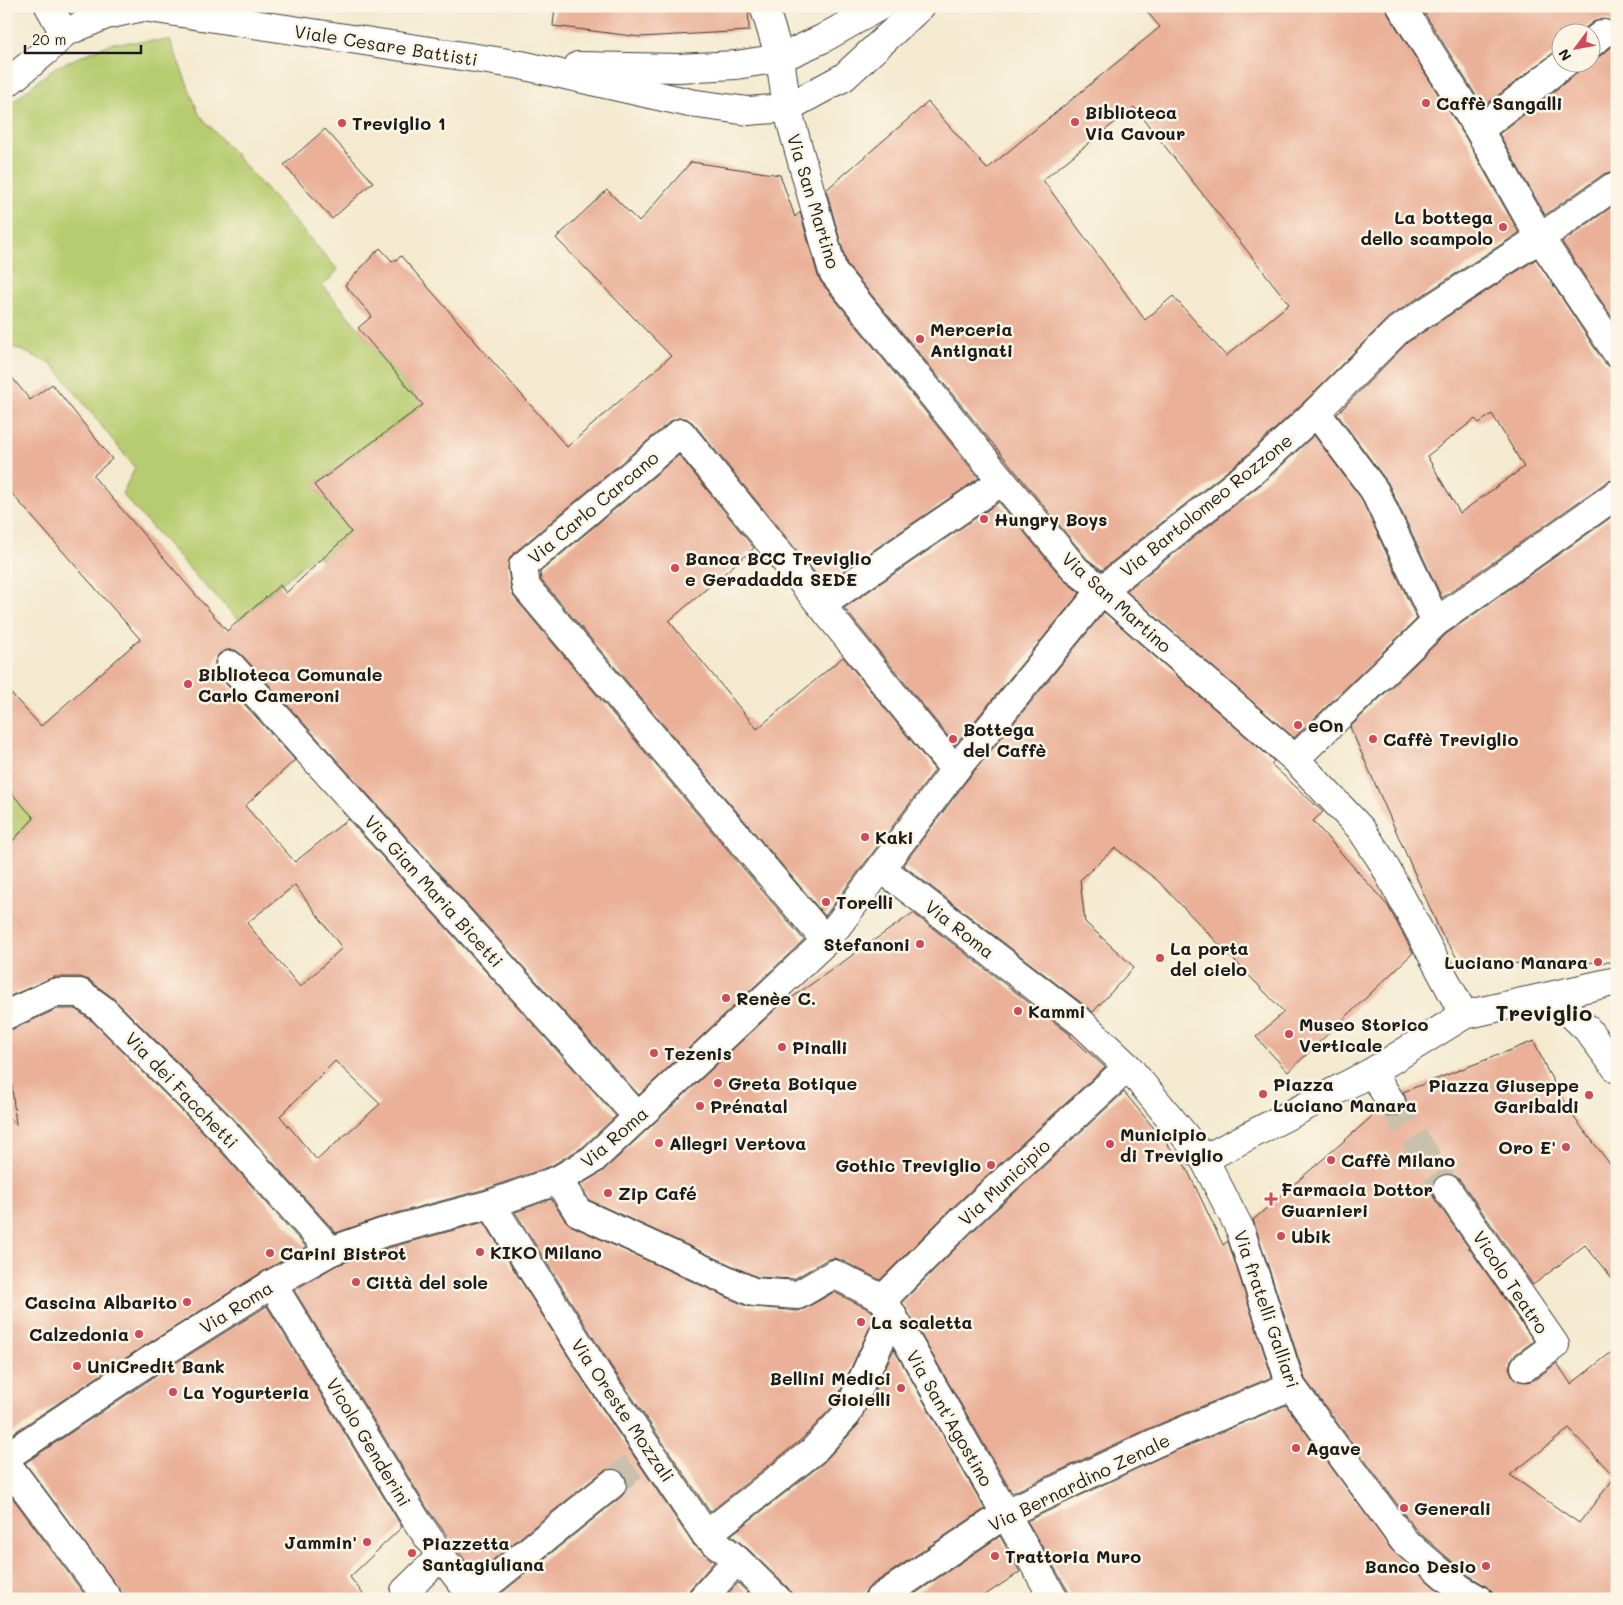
<svg xmlns="http://www.w3.org/2000/svg" width="1623" height="1605" font-family="Mali,sans-serif">
<style>
.green{fill:#b7cc70;stroke:#6a7446}
.building{fill:#eab098;fill-rule:evenodd}
.lines{fill:none;stroke-linecap:round;stroke-linejoin:round}
.pedestrian-tunnel{stroke:#c9c1ac;stroke-width:28;stroke-dasharray:28 14;stroke-linecap:butt}
.minor-tunnel{stroke:#c9c1ac;stroke-width:28;stroke-dasharray:28 14;stroke-linecap:butt}
.pedestrian-casing{stroke:#3c3b37;stroke-width:30}
.minor-casing{stroke:#3c3b37;stroke-width:30}
.tertiary-casing{stroke:#3c3b37;stroke-width:30}
.pedestrian{stroke:#fff;stroke-width:28}
.minor{stroke:#fff;stroke-width:28}
.tertiary{stroke:#fff;stroke-width:28}
.poi-dot{fill:#d1495b;stroke:#fcf5e5;stroke-width:2}
.labels{text-anchor:middle;dominant-baseline:central;stroke-width:5;stroke-linejoin:round;paint-order:stroke}
.street-label{font-size:18px;fill:#1c1c1c;stroke:#fcf5e5}
.poi-label{font-size:18px;font-weight:bold;fill:#1c1c1c;stroke:#fcf5e5;text-anchor:start}
.district-label{font-size:22px;font-weight:bold;fill:#1c1c1c;stroke:#fcf5e5}
</style>
<rect width="100%" height="100%" fill="#fcf5e5"/>
<filter id="ink" filterUnits="userSpaceOnUse"><feTurbulence type="fractalNoise" baseFrequency=".02" numOctaves="2"/><feDisplacementMap in="SourceGraphic" scale="10" xChannelSelector="R" yChannelSelector="G"/><feConvolveMatrix kernelMatrix="1 2 1 2 8 2 1 2 1" color-interpolation-filters="sRGB"/></filter>
<filter id="wash" filterUnits="userSpaceOnUse"><feTurbulence type="fractalNoise" baseFrequency=".0096" numOctaves="4" result="noise"/><feDisplacementMap in="SourceGraphic" scale="20" xChannelSelector="R" yChannelSelector="G"/><feGaussianBlur stdDeviation="1.12" result="paint"/><feColorMatrix in="noise" values="0 0 0 0 0 0 0 0 0 0 0 0 0 0 0 0 0 1.4 0 .05"/><feComposite in="paint" operator="in"/></filter>
<g filter="url(#wash)">
<rect width="100%" height="100%" fill="#f4ead0"/>
<g class="green">
<polygon points="170,40 199,114 338,270 323,286 423,405 314,485 351,532 321,560 317,553 239,620 202,583 122,494 135,468 54,366 17,348 6,348 6,107 54,68 112,43"/>
<polygon points="6,787 46,804 6,848"/>
</g>
<g id="blocks">
<g class="building">
<polygon points="555,6 748,6 749,31 640,37 553,26"/>
<path d="M1142,6h243l3,8 78,124 53,95 -130,84 -84,84 -60,56 -143,113 -15,-11 -240,-294 -21,-75 102,-88 59,67 173,-142zM1134,107l155,197 -63,52 -53,-60 -28,24 -102,-140z"/>
<polygon points="1420,6 1617,6 1617,28 1609,20 1601,19 1593,22 1580,32 1560,32 1560,48 1483,107"/>
<polygon points="1617,41 1617,172 1611,172 1604,174 1545,215 1499,134 1576,74 1580,68 1581,62 1590,62 1590,59 1600,56 1613,46"/>
<polygon points="325,129 373,182 332,219 284,165"/>
<path d="M691,162l89,13 15,42 5,-5 18,64 3,6 158,196 -155,106 -131,-161 -7,-5h-8l-7,3 -158,133 -4,6 -1,8 3,21 3,8 290,343 -165,155 -397,-440 -7,-5h-8l-8,4 -4,7v7l3,7 77,85 -50,46 50,56 53,-43 268,297 -33,31 -32,19 -65,23 -108,29 -42,15 -105,-117 -118,-118 -24,-18 -9,-3h-26l-48,21v-150l28,-30 -28,-31v-99l35,38 99,-87 -134,-152v-117l24,30 22,-16 60,75 -19,17 134,155 53,-46 6,8 65,-61 -37,-47 109,-80 -65,-77 14,-12 -27,-31 35,-37 13,14 8,-6 166,191 104,-91 -115,-118 51,-48 32,32zM295,885l47,63 -42,39 -53,-64zM335,1061l45,43 -63,56 -37,-44z"/>
<polygon points="1617,203 1617,325 1562,242"/>
<path d="M1536,259l68,103 6,5 7,1v111l-9,2 -166,117 -54,-115 -51,-69 71,-72zM1492,414l32,53 -64,46 -33,-57 48,-37 4,4z"/>
<polygon points="1314,435 1361,498 1417,619 1294,738 1126,591 1265,481"/>
<polygon points="679,455 754,548 669,621 757,729 843,657 935,770 825,916 541,580 540,572"/>
<polygon points="999,502 1064,580 1080,593 955,745 844,608"/>
<polygon points="1617,513 1617,962 1521,963 1463,967 1441,933 1350,727 1446,634"/>
<polygon points="1104,612 1274,761 1271,764 1323,812 1313,821 1388,906 1413,953 1288,1072 1256,1037 1284,1012 1157,880 1115,848 1080,880 1085,922 1134,967 1093,1012 903,865 967,780"/>
<polygon points="913,913 1071,1035 1070,1036 1105,1067 952,1208 880,1280 841,1260 834,1258 826,1260 794,1279 757,1277 589,1200 580,1185 603,1171 777,1008"/>
<polygon points="57,1009 75,1009 92,1021 209,1138 306,1247 264,1271 138,1350 6,1438 6,1114 16,1125 6,1030 13,1029"/>
<path d="M1534,1041l13,29 25,45 45,58v112l-32,-40 -52,40 -73,-105 -6,-5 -8,-2 -7,3 -6,6 -1,9 2,7 100,143 -18,13 -5,6 -2,8 4,9 6,4 8,1 7,-2 23,-17 14,21 46,-36v251h-123l-2,-7 -6,-6 -18,-11 -52,-45 -111,-151 -52,-159 123,-107 2,-2 6,5 7,2 9,-3 5,-5 2,-8 -4,-10zM1569,1429l46,48 -36,46 -69,-48z"/>
<polygon points="1124,1092 1186,1167 1223,1245 1228,1241 1272,1377 1148,1429 1012,1493 902,1302 974,1230"/>
<polygon points="551,1199 565,1220 572,1226 746,1306 798,1311 806,1308 834,1292 872,1311 875,1316 834,1405 802,1439 710,1512 611,1366 515,1212"/>
<polygon points="484,1222 585,1383 693,1544 714,1562 690,1589 687,1599 494,1599 622,1496 627,1489 627,1482 624,1475 617,1469 609,1469 602,1472 475,1574 429,1511 294,1290 337,1265 387,1248"/>
<polygon points="267,1306 402,1527 350,1577 367,1599 123,1599 120,1590 25,1463 155,1376"/>
<polygon points="894,1349 985,1509 870,1586 865,1592 864,1599 792,1599 792,1594 788,1588 748,1549 731,1535 823,1463 858,1425"/>
<polygon points="1286,1405 1392,1550 1448,1599 1070,1599 1068,1591 1027,1521 1161,1457"/>
<polygon points="6,1489 88,1599 6,1599"/>
<polygon points="1000,1536 1020,1572 979,1599 907,1599"/>
<polygon points="738,1583 754,1599 723,1599"/>
</g>
</g>
</g>
<g filter="url(#ink)">
<use href="#blocks" fill-opacity="0" stroke="#3c3b37" stroke-width="1"/>
<g class="lines">
<polyline class="pedestrian-tunnel" points="1391,1102 1447,1189"/>
<polyline class="minor-tunnel" points="612,1484 638,1462"/>
<defs>
<g id="pedestrian">
<polyline points="1372,1072 1391,1102"/>
<polyline points="1204,1159 1372,1072 1464,1015"/>
<polyline points="1447,1189 1555,1345 1525,1367"/>
<polyline points="411,1599 405,1591 441,1556"/>
</g>
<g id="minor">
<polyline points="49,6 64,33"/>
<polyline points="764,6 780,58 787,108 833,272 1002,481 1076,570 1102,590 1295,759 1361,829 1382,861 1464,1015 1617,981"/>
<polyline points="1401,6 1479,130 1540,238 1617,353"/>
<polyline points="1590,44 1603,34"/>
<polyline points="1479,130 1566,62"/>
<polyline points="1316,412 1374,490 1436,622"/>
<polyline points="821,605 1002,481"/>
<polyline points="230,665 638,1117"/>
<polyline points="1295,759 1436,622 1617,494"/>
<polyline points="881,868 1082,1023 1128,1067 1204,1159 1240,1229 1291,1386 1404,1541 1459,1588 1478,1599"/>
<polyline points="826,941 526,587 523,566 681,433 955,770"/>
<polyline points="1552,996 1587,1029 1617,1069"/>
<polyline points="6,1015 54,993 80,993 102,1009 220,1127 331,1251"/>
<polyline points="558,1180 578,1212 753,1292 798,1295 834,1274 883,1299 1054,1599"/>
<polyline points="491,1204 598,1375 706,1535 737,1560 777,1599"/>
<polyline points="272,1284 416,1520 441,1556 472,1596"/>
<polyline points="883,1299 963,1219 1128,1067"/>
<polyline points="6,1457 146,1363 272,1284 331,1251 382,1233 491,1204 558,1180 592,1160 826,941 955,770 1102,590 1255,469 1316,412 1398,330 1540,238 1613,187"/>
<polyline points="6,1463 108,1599"/>
<polyline points="706,1535 813,1451 847,1414 892,1315"/>
<polyline points="469,1599 612,1484"/>
<polyline points="702,1599 737,1560"/>
<polyline points="879,1599 1005,1514 1155,1443 1291,1386"/>
</g>
<g id="tertiary">
<polyline points="578,66 678,68 736,65 780,58 822,39 880,6"/>
<polyline points="6,84 45,52 64,33 106,15 143,7 521,65 690,103 748,111 787,108 844,77 921,6"/>
</g>
</defs>
<use href="#pedestrian" class="pedestrian-casing"/>
<use href="#minor" class="minor-casing"/>
<use href="#tertiary" class="tertiary-casing"/>
<use href="#pedestrian" class="pedestrian"/>
<use href="#minor" class="minor"/>
<use href="#tertiary" class="tertiary"/>
</g>
</g>
<g class="poi-dot">
<circle cx="1426" cy="103" r="5"/>
<circle cx="1075" cy="122" r="5"/>
<circle cx="342" cy="123" r="5"/>
<circle cx="1503" cy="227" r="5"/>
<circle cx="920" cy="339" r="5"/>
<circle cx="984" cy="519" r="5"/>
<circle cx="675" cy="568" r="5"/>
<circle cx="188" cy="684" r="5"/>
<circle cx="1298" cy="725" r="5"/>
<circle cx="953" cy="739" r="5"/>
<circle cx="1373" cy="739" r="5"/>
<circle cx="865" cy="837" r="5"/>
<circle cx="826" cy="902" r="5"/>
<circle cx="920" cy="944" r="5"/>
<circle cx="1160" cy="958" r="5"/>
<circle cx="1598" cy="962" r="5"/>
<circle cx="726" cy="998" r="5"/>
<circle cx="1018" cy="1011" r="5"/>
<circle cx="1289" cy="1034" r="5"/>
<circle cx="782" cy="1047" r="5"/>
<circle cx="654" cy="1053" r="5"/>
<circle cx="718" cy="1083" r="5"/>
<circle cx="1263" cy="1094" r="5"/>
<circle cx="1589" cy="1095" r="5"/>
<circle cx="700" cy="1106" r="5"/>
<circle cx="659" cy="1143" r="5"/>
<circle cx="1110" cy="1144" r="5"/>
<circle cx="1566" cy="1147" r="5"/>
<circle cx="1331" cy="1160" r="5"/>
<circle cx="991" cy="1165" r="5"/>
<circle cx="608" cy="1193" r="5"/>
<path d="M1268.5 1191.5h5v5h5v5h-5v5h-5v-5h-5v-5h5z"/>
<circle cx="1281" cy="1236" r="5"/>
<circle cx="480" cy="1252" r="5"/>
<circle cx="270" cy="1253" r="5"/>
<circle cx="356" cy="1282" r="5"/>
<circle cx="187" cy="1302" r="5"/>
<circle cx="861" cy="1322" r="5"/>
<circle cx="139" cy="1334" r="5"/>
<circle cx="77" cy="1366" r="5"/>
<circle cx="901" cy="1388" r="5"/>
<circle cx="173" cy="1392" r="5"/>
<circle cx="1296" cy="1448" r="5"/>
<circle cx="1404" cy="1508" r="5"/>
<circle cx="367" cy="1542" r="5"/>
<circle cx="412" cy="1553" r="5"/>
<circle cx="995" cy="1556" r="5"/>
<circle cx="1486" cy="1566" r="5"/>
</g>
<g class="labels">
<g class="street-label">
<text transform="translate(386 45) rotate(9)">Viale Cesare Battisti</text>
<text transform="translate(814 201) rotate(73)">Via San Martino</text>
<text transform="translate(1206 505) rotate(-39)">Via Bartolomeo Rozzone</text>
<text transform="translate(593 507) rotate(-40)">Via Carlo Carcano</text>
<text transform="translate(1117 602) rotate(42)">Via San Martino</text>
<text transform="translate(434 891) rotate(48)">Via Gian Maria Bicetti</text>
<text transform="translate(960 929) rotate(38)">Via Roma</text>
<text transform="translate(182 1090) rotate(46)">Via dei Facchetti</text>
<text transform="translate(614 1137) rotate(-41)">Via Roma</text>
<text transform="translate(1004 1182) rotate(-43)">Via Municipio</text>
<text transform="translate(1511 1282) rotate(56)">Vicolo Teatro</text>
<text transform="translate(236 1307) rotate(-32)">Via Roma</text>
<text transform="translate(1267 1309) rotate(71)">Via fratelli Galliari</text>
<text transform="translate(623 1410) rotate(56)">Via Oreste Mozzali</text>
<text transform="translate(950 1418) rotate(60)">Via Sant'Agostino</text>
<text transform="translate(369 1442) rotate(59)">Vicolo Genderini</text>
<text transform="translate(1079 1482) rotate(-26)">Via Bernardino Zenale</text>
</g>
<g class="poi-label">
<text x="1436" y="103">Caffè Sangalli</text>
<text x="1085" y="112">Biblioteca<tspan x="1085" dy="21">Via Cavour</tspan></text>
<text x="352" y="123">Treviglio 1</text>
<text x="1493" y="217" text-anchor="end">La bottega<tspan x="1493" dy="21">dello scampolo</tspan></text>
<text x="930" y="329">Merceria<tspan x="930" dy="21">Antignati</tspan></text>
<text x="994" y="519">Hungry Boys</text>
<text x="685" y="558">Banca BCC Treviglio<tspan x="685" dy="21">e Geradadda SEDE</tspan></text>
<text x="198" y="674">Biblioteca Comunale<tspan x="198" dy="21">Carlo Cameroni</tspan></text>
<text x="1308" y="725">eOn</text>
<text x="963" y="729">Bottega<tspan x="963" dy="21">del Caffè</tspan></text>
<text x="1383" y="739">Caffè Treviglio</text>
<text x="875" y="837">Kaki</text>
<text x="836" y="902">Torelli</text>
<text x="910" y="944" text-anchor="end">Stefanoni</text>
<text x="1170" y="948">La porta<tspan x="1170" dy="21">del cielo</tspan></text>
<text x="1588" y="962" text-anchor="end">Luciano Manara</text>
<text x="736" y="998">Renèe C.</text>
<text x="1028" y="1011">Kammi</text>
<text x="1299" y="1024">Museo Storico<tspan x="1299" dy="21">Verticale</tspan></text>
<text x="792" y="1047">Pinalli</text>
<text x="664" y="1053">Tezenis</text>
<text x="728" y="1083">Greta Botique</text>
<text x="1273" y="1084">Piazza<tspan x="1273" dy="21">Luciano Manara</tspan></text>
<text x="1579" y="1085" text-anchor="end">Piazza Giuseppe<tspan x="1579" dy="21">Garibaldi</tspan></text>
<text x="710" y="1106">Prénatal</text>
<text x="1120" y="1134">Municipio<tspan x="1120" dy="21">di Treviglio</tspan></text>
<text x="669" y="1143">Allegri Vertova</text>
<text x="1556" y="1147" text-anchor="end">Oro E'</text>
<text x="1341" y="1160">Caffè Milano</text>
<text x="981" y="1165" text-anchor="end">Gothic Treviglio</text>
<text x="1281" y="1189">Farmacia Dottor<tspan x="1281" dy="21">Guarnieri</tspan></text>
<text x="618" y="1193">Zip Café</text>
<text x="1291" y="1236">Ubik</text>
<text x="490" y="1252">KIKO Milano</text>
<text x="280" y="1253">Carini Bistrot</text>
<text x="366" y="1282">Città del sole</text>
<text x="177" y="1302" text-anchor="end">Cascina Albarito</text>
<text x="871" y="1322">La scaletta</text>
<text x="129" y="1334" text-anchor="end">Calzedonia</text>
<text x="87" y="1366">UniCredit Bank</text>
<text x="891" y="1378" text-anchor="end">Bellini Medici<tspan x="891" dy="21">Gioielli</tspan></text>
<text x="183" y="1392">La Yogurteria</text>
<text x="1306" y="1448">Agave</text>
<text x="1414" y="1508">Generali</text>
<text x="357" y="1542" text-anchor="end">Jammin'</text>
<text x="422" y="1543">Piazzetta<tspan x="422" dy="21">Santagiuliana</tspan></text>
<text x="1005" y="1556">Trattoria Muro</text>
<text x="1476" y="1566" text-anchor="end">Banco Desio</text>
</g>
<g class="district-label">
<text x="1544" y="1012">Treviglio</text>
</g>
</g>
<rect width="1623" height="1605" fill="none" stroke="#fcf5e5" stroke-width="25"/>
<g transform="translate(1576 48) rotate(238)"><circle r="24" fill="#fcf5e5" stroke="#a29e95"/>
<path d="M0-4L9 19L0 12L-9 19Z" fill="#d1495b"/>
<text y="-8" font-size="14" font-weight="bold" text-anchor="middle" fill="#1c1c1c">N</text>
</g>
<path d="M25 45v8h116v-8" fill="none" stroke="#1c1c1c" stroke-width="2.5"/>
<text x="32" y="45" font-size="15" fill="#1c1c1c" stroke="#fcf5e5" stroke-width="4" paint-order="stroke">20 m</text>
</svg>
